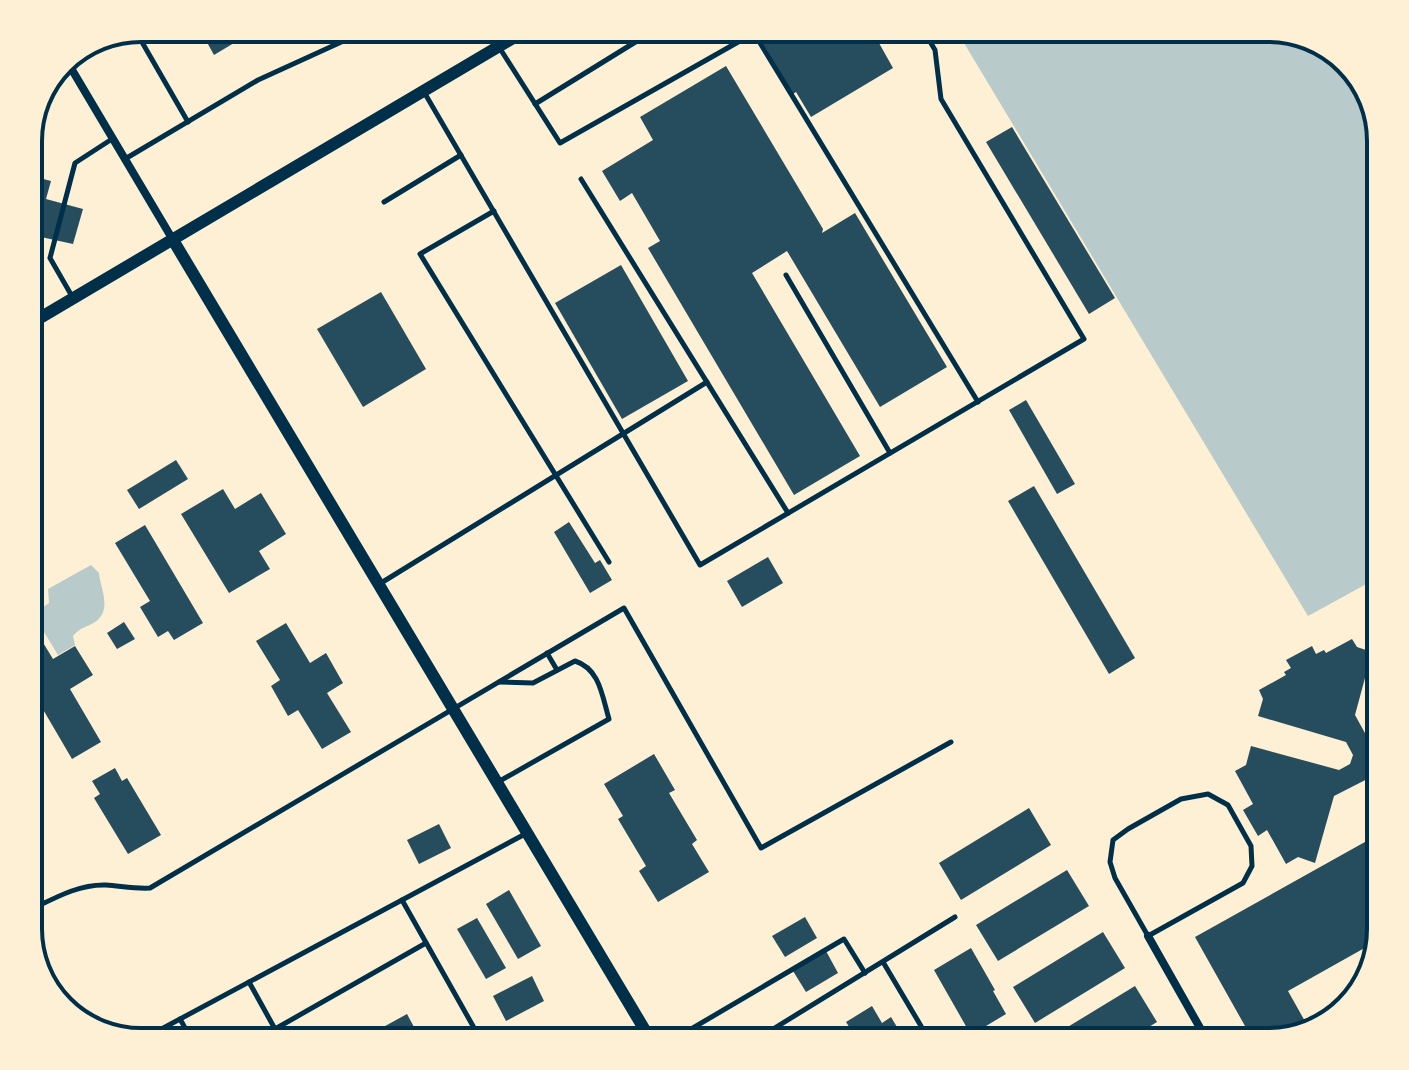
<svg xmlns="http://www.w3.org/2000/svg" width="1409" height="1070" font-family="Karla,sans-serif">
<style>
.green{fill:#b9caca}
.building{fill:#264d5e}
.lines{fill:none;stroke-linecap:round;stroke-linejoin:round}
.service{stroke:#003049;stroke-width:5}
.minor{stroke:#003049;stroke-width:8}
.tertiary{stroke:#003049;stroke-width:12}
.rim{fill:none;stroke:#003049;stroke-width:4}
</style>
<rect width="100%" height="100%" fill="#fdf0d5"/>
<g class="green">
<polygon points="955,28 1269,28 1337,52 1370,91 1381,140 1381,576 1308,616"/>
<path d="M91,565l8,8c1,15 14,37 -4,49 -8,5 -16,6 -22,14l2,9 -17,10 -25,-41 16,-11 -1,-14z"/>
</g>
<g class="building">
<polygon points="199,28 259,28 214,55"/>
<polygon points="754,28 874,28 882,41 879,43 893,68 811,117 796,92 793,94"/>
<polygon points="726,66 823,229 822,233 855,213 947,367 880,407 787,251 752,273 860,456 794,495 648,248 660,241 632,193 620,201 602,171 653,140 640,117"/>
<polygon points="1012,127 1115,298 1089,314 986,142"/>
<polygon points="28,175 51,181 46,199 83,209 73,244 41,237 37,251 33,250 32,254 28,253"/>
<polygon points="621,265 688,381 622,419 555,303"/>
<polygon points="381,292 426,369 363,407 317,329"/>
<polygon points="1026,400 1075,484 1057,494 1009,410"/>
<polygon points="176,460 188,479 139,509 127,490"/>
<polygon points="1034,486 1135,658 1109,674 1008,501"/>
<polygon points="223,489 235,509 261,493 286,534 259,551 270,569 229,593 181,514"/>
<polygon points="569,522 595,563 600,560 612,580 590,593 554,532"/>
<polygon points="145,525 203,623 174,640 168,631 158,637 140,607 150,601 115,543"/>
<polygon points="768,557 783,583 742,607 727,581"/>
<polygon points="28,618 53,659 75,646 93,675 70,689 101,742 72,759 41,706 28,714"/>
<polygon points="124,622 135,639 117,649 107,633"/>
<polygon points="286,623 310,663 326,653 343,683 327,693 351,732 322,749 298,710 288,716 271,686 280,680 256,641"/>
<polygon points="1352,639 1357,647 1372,652 1355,715 1381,762 1381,772 1334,796 1315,863 1298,857 1286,864 1267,830 1258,836 1243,810 1253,804 1235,771 1246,765 1251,746 1339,770 1350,764 1353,755 1346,742 1258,716 1263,699 1259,690 1286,675 1284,672 1291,668 1286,660 1312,646 1316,654 1324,650 1326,653"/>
<polygon points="654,754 675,790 669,793 697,840 692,844 709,872 658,902 639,871 646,866 618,819 623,816 604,784"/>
<polygon points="115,768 122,781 127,778 161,835 128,854 94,798 100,794 92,781"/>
<polygon points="1029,808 1051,845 961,900 939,863"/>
<polygon points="439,824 451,848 419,864 407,840"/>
<polygon points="1381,833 1381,930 1377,941 1288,991 1311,1032 1268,1042 1254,1042 1195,937"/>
<polygon points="1067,870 1089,906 998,961 976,925"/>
<polygon points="509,890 541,946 518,959 486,904"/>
<polygon points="805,917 817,938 785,957 772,936"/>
<polygon points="477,918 506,968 486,979 457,929"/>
<polygon points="1103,932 1125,968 1035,1023 1013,987"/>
<polygon points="971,948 995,990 993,991 1006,1014 971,1035 934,970"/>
<polygon points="826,951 838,973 806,992 793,971"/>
<polygon points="1367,957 1371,958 1359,995 1351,981 1363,974"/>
<polygon points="532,976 544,1001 506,1021 493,996"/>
<polygon points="1135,986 1157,1022 1124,1042 1043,1042"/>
<polygon points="872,1006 882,1023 891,1017 906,1042 852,1042 857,1039 846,1022"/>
<polygon points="407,1014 422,1042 356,1042"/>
<polygon points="956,1032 962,1042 940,1042"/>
</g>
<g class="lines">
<g class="service">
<polyline points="135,30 188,122"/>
<polyline points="499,47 560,143 754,33 978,402"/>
<polyline points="424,92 700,565 1084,339 941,99 935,50 922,28"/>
<polyline points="535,104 650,33"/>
<polyline points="125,159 258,80 372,28"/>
<polyline points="581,179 788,513"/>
<polyline points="384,202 461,155"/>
<polyline points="494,211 420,254 609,562"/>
<polyline points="786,275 890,453"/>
<polyline points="73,298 50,258 75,163 112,139"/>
<polyline points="381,583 707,382"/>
<polyline points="547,653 557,670"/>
<path d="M498,782l111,-63c-7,-23 -9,-50 -34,-58l-42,22 -34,-1"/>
<polygon points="1208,794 1228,805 1251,846 1252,866 1243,883 1148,936 1115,878 1110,862 1113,840 1128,829 1181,799"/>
<polyline points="402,900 482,1042"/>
<path d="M28,911c25,-12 50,-27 78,-26 15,1 29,4 44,3l474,-280 137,240 190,-106"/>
<polyline points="883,962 921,1026"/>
<polyline points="249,982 275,1029 426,943"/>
<polyline points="180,1019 193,1042"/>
<polyline points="139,1041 527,833"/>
<polyline points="669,1042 844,939 865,973"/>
<polyline points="752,1042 955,917"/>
</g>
<g class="minor">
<polyline points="65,58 173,240"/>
<polyline points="1148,936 1208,1042"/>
</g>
<g class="tertiary">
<polyline points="173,240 652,1042"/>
<polyline points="28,325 530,28"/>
</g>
</g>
<path d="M0 0H1409V1070H0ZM141 42H1268A99 99 0 0 1 1367 141V929A99 99 0 0 1 1268 1028H141A99 99 0 0 1 42 929V141A99 99 0 0 1 141 42Z" fill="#fdf0d5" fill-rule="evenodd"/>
<path class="rim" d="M141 42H1268A99 99 0 0 1 1367 141V929A99 99 0 0 1 1268 1028H141A99 99 0 0 1 42 929V141A99 99 0 0 1 141 42Z"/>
</svg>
